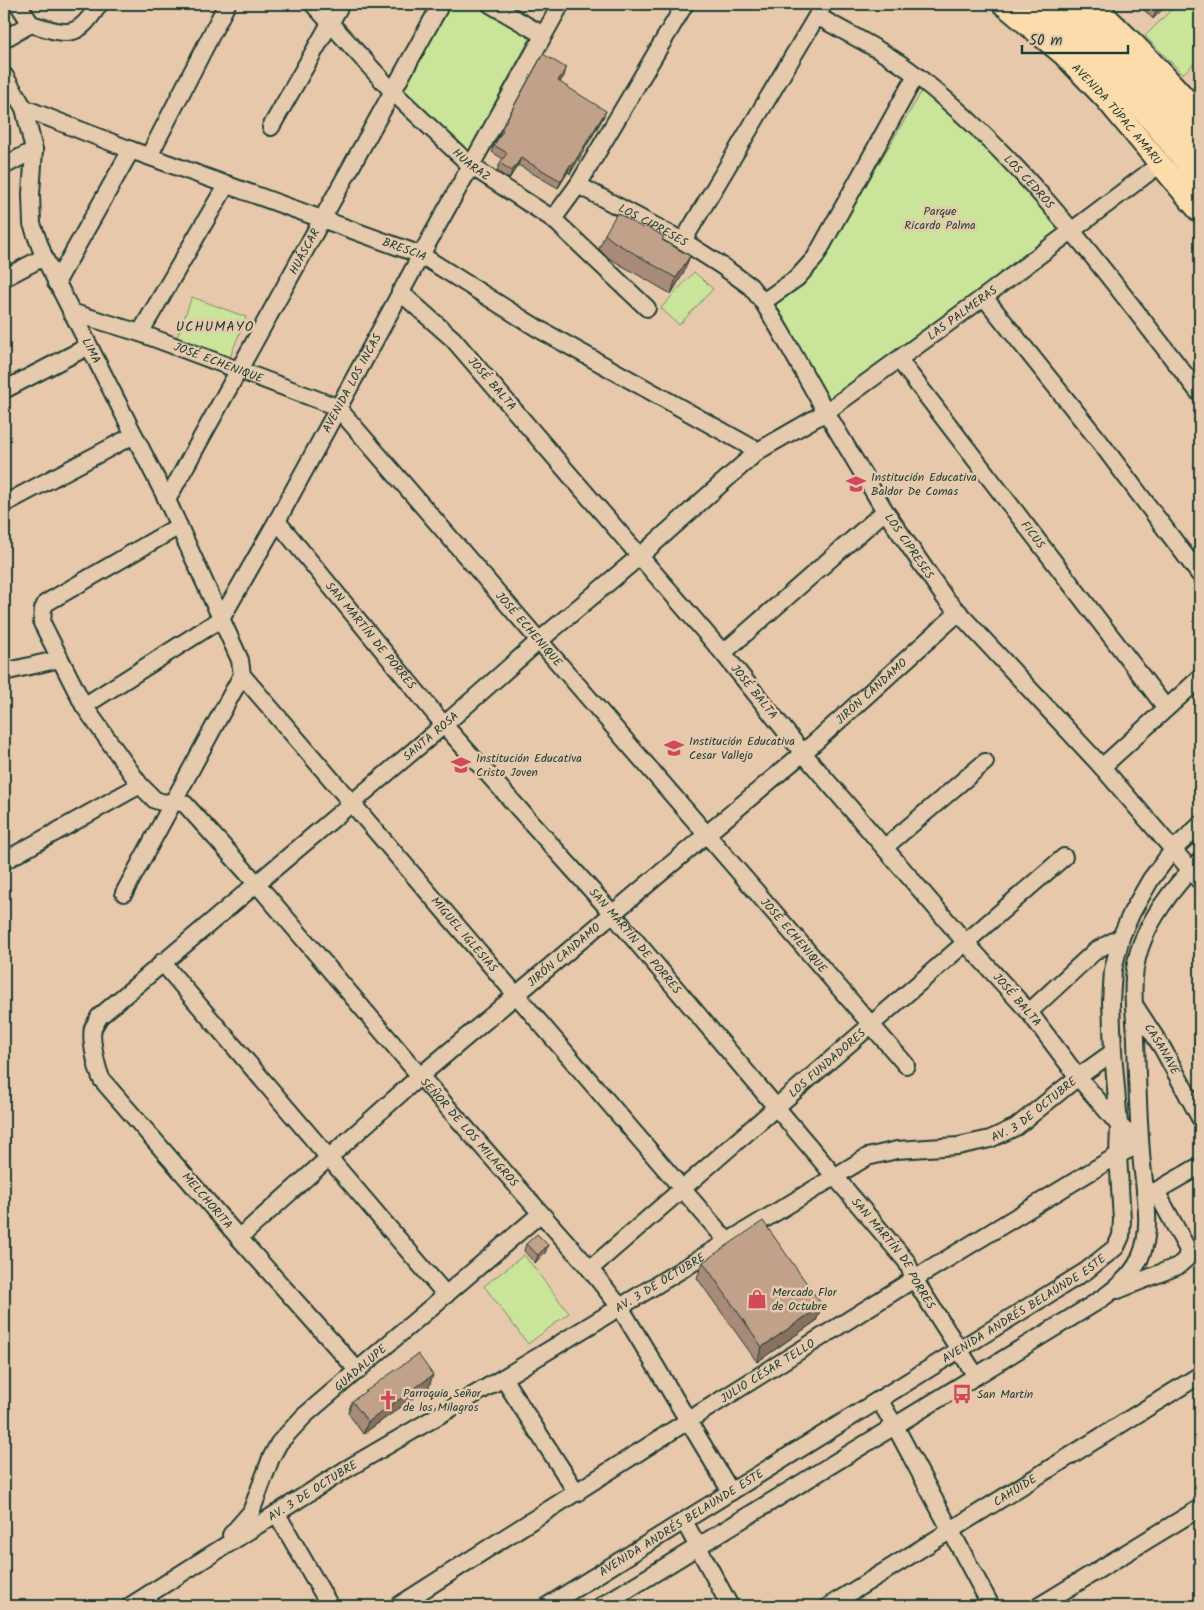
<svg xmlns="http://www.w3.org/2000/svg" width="1204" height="1610" font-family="Kalam,sans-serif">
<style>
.green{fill:#cae49a;stroke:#749067}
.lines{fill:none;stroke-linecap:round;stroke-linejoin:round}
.minor-casing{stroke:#1f3d34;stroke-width:20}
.major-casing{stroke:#1f3d34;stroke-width:25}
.highway-casing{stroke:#1f3d34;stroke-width:28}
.minor{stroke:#e5caad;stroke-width:16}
.major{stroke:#fddcac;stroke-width:21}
.highway{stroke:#fddcac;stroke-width:24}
.wall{fill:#a78a77;stroke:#1f3d34}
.shaded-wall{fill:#887161;stroke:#1f3d34}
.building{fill:#c2a18a;stroke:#1f3d34}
.labels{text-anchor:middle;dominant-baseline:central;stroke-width:5;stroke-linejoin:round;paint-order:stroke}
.street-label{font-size:12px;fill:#1f3d34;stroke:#e5caad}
.park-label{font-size:12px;fill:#284539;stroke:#e5caad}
.poi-label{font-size:12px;fill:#1f3d34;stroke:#e5caad;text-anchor:start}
.neighbourhood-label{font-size:14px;letter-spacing:1px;fill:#1f3d34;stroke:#e5caad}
</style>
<rect width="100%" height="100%" fill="#e8c8ab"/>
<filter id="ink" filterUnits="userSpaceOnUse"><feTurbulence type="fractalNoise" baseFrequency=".02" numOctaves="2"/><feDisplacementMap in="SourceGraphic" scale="10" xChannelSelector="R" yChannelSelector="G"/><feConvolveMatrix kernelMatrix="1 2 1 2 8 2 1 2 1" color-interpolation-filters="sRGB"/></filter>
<g filter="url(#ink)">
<g class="green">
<polygon points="444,4 474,4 532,35 465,157 397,94"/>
<polygon points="1177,4 1200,4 1200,57 1183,74 1145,36"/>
<polygon points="922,91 989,150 1060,229 829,403 773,305 800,283 832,242"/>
<polygon points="694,272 713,289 679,325 661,308"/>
<polygon points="192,297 246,317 230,357 177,337"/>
<polygon points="524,1255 569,1313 528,1344 484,1286"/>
</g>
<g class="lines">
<defs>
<g id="minor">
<polyline points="18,4 31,24"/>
<path id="s1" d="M313,4l80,88 78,74 82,53 94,89"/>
<polyline points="490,4 543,35"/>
<path id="s2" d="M817,16c33,19 70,36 100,60 113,88 196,207 283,318"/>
<path d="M31,24c37,11 46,16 68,-20"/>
<polyline points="4,39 31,24"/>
<path id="s3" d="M4,75l20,33 10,42 -3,44 1,30 12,33 123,243 73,160 2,15 485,566"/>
<path id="s4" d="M24,108l107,42 290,105 116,73 221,123"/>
<polyline points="271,127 341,4"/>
<polyline points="149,156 227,4"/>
<polyline points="4,166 34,150"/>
<path id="s5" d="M578,185l105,56 39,25 28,20 13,16 18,30 45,80 59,99 60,87 157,169 98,114"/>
<polyline points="553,219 578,185 685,4"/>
<polyline points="683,241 824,4"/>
<polyline points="4,278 44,257"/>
<polyline points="56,283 131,150"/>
<polyline points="984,297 1100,442 1200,575"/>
<polyline points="763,302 797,278 815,258 916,75"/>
<path id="s6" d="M71,312l69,21 197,74 569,658"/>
<polyline points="140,333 227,184"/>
<path id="s7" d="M899,360l267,348"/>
<polyline points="4,390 89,346"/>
<path id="s8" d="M167,500l274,-496"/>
<polyline points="4,504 134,435"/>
<path id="s9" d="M277,521l167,204 168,188 295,349 7,17 62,97"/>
<path id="s10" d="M179,526l-133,77 -3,6 -1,14 42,83 56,79 15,15 10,3 8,-2 12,3 72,80 163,192 170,193 30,38 111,185"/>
<polyline points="723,653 885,511"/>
<polyline points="4,672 60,659"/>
<path id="s11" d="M84,706l137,-87 56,-98 144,-266 140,-251"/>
<polyline points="1102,767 1200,678"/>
<polyline points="885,847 985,762"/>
<polyline points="4,861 140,785"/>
<polyline points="124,893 242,675"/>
<polyline points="162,962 446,1295"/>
<path id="s12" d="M1135,1006l28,43 37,69"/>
<polyline points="1029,1012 1095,951 1121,937"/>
<polyline points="1156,1191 1196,1168"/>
<path id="s13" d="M239,1238l181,-162 383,-323 156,-141"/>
<path id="s14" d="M590,1269l474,-412"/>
<polyline points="1118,1290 1178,1266 1186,1259 1188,1250 1156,1191 1145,1191"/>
<path id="s15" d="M358,1371l-119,-133 -137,-158c-5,-10 -12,-41 -9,-52 2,-4 5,-8 6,-11l345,-292 96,-85 100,-84 118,-105 68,-39 158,-115 176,-133"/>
<polyline points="503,1378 577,1493"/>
<polyline points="879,1400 895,1426 991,1606"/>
<polyline points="277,1514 330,1606"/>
<polyline points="684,1521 730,1606"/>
<path id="s16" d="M231,1535l20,-23 20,-54 8,-15 25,-27 236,-202"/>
<path id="s17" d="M130,1606l215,-136 158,-92 364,-221 30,-7 61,-4 32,-7 26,-12 62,-50 35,-25"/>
<path id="s18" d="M398,1606l291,-186 225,-141 204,-124 22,-11 -21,-19 -41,-48 -49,-65 -63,-69 -163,-190 -80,-100 -270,-314 -53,-47"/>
<path id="s19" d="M547,1606l539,-335 30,-24 5,-11 1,-16 -4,-65 1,-30 -6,-73 -2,-50 2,-32 8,-33 11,-25 19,-33 22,-29 27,-25"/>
<path d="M601,1606l494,-303c17,-11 37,-26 45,-45 13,-28 5,-65 2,-94 -4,-42 -5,-84 -6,-125 -1,-25 -5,-52 0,-76 7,-37 37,-77 64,-102"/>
<path id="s20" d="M829,1606l371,-231"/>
<polyline points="1039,1606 1200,1508"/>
</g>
<g id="major">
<path id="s21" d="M1003,4l61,51 42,44 94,113"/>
<path d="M1093,4c37,36 74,72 107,112"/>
</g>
<g id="highway">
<path d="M1034,4c29,25 57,50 84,78 30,30 56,63 82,96"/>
<path d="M1068,4c47,42 90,90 132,138"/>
</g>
</defs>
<use href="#minor" class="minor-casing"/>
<use href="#major" class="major-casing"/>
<use href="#highway" class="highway-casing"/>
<use href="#minor" class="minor"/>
<use href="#major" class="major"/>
<use href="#highway" class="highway"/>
</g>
<g class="wall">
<polygon points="1138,4 1168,4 1153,19"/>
<polygon points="566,68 564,76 560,82 603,118 570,174 568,172 558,188 518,165 509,179 497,171 500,163 503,159 492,152 494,145 499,138 498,138 501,130"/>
<polygon points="1200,79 1200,96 1196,92"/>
<polygon points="605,234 663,241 684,272 671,294 607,257 599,249"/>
<polygon points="526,1244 548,1245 545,1253 535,1263 524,1251"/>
<polygon points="703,1262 822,1305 816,1321 757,1362 697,1278"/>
<polygon points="429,1387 363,1434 348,1413 352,1401"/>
</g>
<g class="shaded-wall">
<polygon points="1159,4 1168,4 1153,19"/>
<polygon points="566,68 564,76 555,89 558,81"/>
<polygon points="606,111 603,118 570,174 572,166"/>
<polygon points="521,158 518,165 509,179 512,171"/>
<polygon points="570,165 568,172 558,188 561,181"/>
<polygon points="690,256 684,272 671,294 676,278"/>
<polygon points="548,1245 545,1253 535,1263 538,1255"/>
<polygon points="822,1305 816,1321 757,1362 762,1347"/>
<polygon points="433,1375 429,1387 363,1434 368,1422"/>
</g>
<g class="building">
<polygon points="543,54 566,68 558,81 606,111 572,166 570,165 561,181 521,158 512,171 500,163 507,153 494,145 503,131 501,130"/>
<polygon points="617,213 643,228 645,225 664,237 662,240 690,256 676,278 613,241 605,234"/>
<polygon points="763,1221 822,1305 762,1347 703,1262"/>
<polygon points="537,1234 548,1245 538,1255 526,1244"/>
<polygon points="418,1354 433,1375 368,1422 352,1401"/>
</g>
</g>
<defs>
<symbol id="school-bare" viewBox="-9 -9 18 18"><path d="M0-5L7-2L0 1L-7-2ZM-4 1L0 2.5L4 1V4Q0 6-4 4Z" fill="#d1495b" stroke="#e5caad" stroke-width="2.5" paint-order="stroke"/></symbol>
<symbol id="shop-bare" viewBox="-9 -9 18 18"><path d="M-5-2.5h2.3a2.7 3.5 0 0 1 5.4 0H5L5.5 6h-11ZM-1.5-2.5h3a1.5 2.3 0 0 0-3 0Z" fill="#d1495b" stroke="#e5caad" stroke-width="2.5" paint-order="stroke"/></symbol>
<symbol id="bus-bare" viewBox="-9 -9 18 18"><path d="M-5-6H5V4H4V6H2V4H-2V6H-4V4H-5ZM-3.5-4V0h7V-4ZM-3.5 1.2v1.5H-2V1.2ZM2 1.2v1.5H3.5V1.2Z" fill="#d1495b" stroke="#e5caad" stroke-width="2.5" paint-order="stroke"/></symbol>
<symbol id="church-bare" viewBox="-9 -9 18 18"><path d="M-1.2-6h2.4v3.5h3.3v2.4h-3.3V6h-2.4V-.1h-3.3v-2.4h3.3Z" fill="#d1495b" stroke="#e5caad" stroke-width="2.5" paint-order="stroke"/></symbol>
</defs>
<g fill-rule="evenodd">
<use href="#school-bare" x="842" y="470" width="28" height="28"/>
<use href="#school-bare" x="660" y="734" width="28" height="28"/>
<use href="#school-bare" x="447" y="751" width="28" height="28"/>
<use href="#shop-bare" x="743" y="1285" width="28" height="28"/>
<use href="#bus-bare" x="948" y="1380" width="28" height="28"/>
<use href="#church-bare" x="374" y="1386" width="28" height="28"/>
</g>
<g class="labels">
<g class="street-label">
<text stroke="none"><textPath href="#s21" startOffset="159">AVENIDA TÚPAC AMARU</textPath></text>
<text stroke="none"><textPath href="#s1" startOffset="226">HUARAZ</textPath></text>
<text stroke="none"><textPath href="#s2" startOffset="271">LOS CEDROS</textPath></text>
<text stroke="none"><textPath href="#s5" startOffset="85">LOS CIPRESES</textPath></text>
<text stroke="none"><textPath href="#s4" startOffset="406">BRESCIA</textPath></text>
<text stroke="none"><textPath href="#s8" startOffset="284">HUÁSCAR</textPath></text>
<text stroke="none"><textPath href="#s15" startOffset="1569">LAS PALMERAS</textPath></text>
<text stroke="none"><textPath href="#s3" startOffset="296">LIMA</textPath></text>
<text stroke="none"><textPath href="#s6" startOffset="156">JOSÉ ECHENIQUE</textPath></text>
<text stroke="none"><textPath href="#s11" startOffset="432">AVENIDA LOS INCAS</textPath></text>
<text transform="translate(492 384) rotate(49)">JOSÉ BALTA</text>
<text stroke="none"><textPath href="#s7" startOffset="220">FICUS</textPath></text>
<text stroke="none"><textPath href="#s5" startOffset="505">LOS CIPRESES</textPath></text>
<text stroke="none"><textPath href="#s6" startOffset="576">JOSÉ ECHENIQUE</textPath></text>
<text stroke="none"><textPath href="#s9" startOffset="148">SAN MARTÍN DE PORRES</textPath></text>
<text stroke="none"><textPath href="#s13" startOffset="836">JIRÓN CANDAMO</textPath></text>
<text transform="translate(754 692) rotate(51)">JOSÉ BALTA</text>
<text stroke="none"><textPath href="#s15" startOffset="888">SANTA ROSA</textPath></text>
<text stroke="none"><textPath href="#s3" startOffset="996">MIGUEL IGLESIAS</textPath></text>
<text stroke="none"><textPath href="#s6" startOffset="981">JOSÉ ECHENIQUE</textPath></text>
<text stroke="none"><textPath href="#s9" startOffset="552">SAN MARTÍN DE PORRES</textPath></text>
<text stroke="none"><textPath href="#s13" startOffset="431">JIRÓN CANDAMO</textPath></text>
<text transform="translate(1017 1000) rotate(49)">JOSÉ BALTA</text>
<text stroke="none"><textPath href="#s12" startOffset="51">CASANAVE</textPath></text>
<text stroke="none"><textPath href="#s14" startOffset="314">LOS FUNDADORES</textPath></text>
<text stroke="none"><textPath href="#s17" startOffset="1041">AV. 3 DE OCTUBRE</textPath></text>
<text stroke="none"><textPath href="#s10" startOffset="851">SEÑOR DE LOS MILAGROS</textPath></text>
<text transform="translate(207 1201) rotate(49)">MELCHORITA</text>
<text stroke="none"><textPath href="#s9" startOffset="958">SAN MARTÍN DE PORRES</textPath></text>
<text stroke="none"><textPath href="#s17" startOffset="621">AV. 3 DE OCTUBRE</textPath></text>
<text stroke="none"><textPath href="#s19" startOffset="562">AVENIDA ANDRÉS BELAÚNDE ESTE</textPath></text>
<text stroke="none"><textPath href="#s16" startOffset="216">GUADALUPE</textPath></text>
<text stroke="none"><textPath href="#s18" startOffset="438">JULIO CÉSAR TELLO</textPath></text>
<text stroke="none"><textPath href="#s20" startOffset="219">CAHUIDE</textPath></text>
<text stroke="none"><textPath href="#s17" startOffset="216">AV. 3 DE OCTUBRE</textPath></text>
<text stroke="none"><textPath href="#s19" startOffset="158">AVENIDA ANDRÉS BELAÚNDE ESTE</textPath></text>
</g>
<g class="park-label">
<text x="940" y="211">Parque<tspan x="940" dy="14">Ricardo Palma</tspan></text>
</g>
<g class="poi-label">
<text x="871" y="477">Institución Educativa<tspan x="871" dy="14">Baldor De Comas</tspan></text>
<text x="689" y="741">Institución Educativa<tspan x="689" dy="14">Cesar Vallejo</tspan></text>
<text x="476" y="758">Institución Educativa<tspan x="476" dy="14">Cristo Joven</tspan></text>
<text x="772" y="1292">Mercado Flor<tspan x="772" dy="14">de Octubre</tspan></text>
<text x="403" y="1393">Parroquia Señor<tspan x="403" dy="14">de los Milagros</tspan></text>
<text x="977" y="1394">San Martin</text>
</g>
<g class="neighbourhood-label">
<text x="215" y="327">UCHUMAYO</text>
</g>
</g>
<rect width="1204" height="1610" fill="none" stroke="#e5caad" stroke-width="20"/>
<rect x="10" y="10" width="1184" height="1590" fill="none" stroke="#1f3d34" stroke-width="2" filter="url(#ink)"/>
<path d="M1022 45v8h106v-8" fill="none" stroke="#1f3d34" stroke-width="2.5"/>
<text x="1029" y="45" font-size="15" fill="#1f3d34" stroke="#e5caad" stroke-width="4" paint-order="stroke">50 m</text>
</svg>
